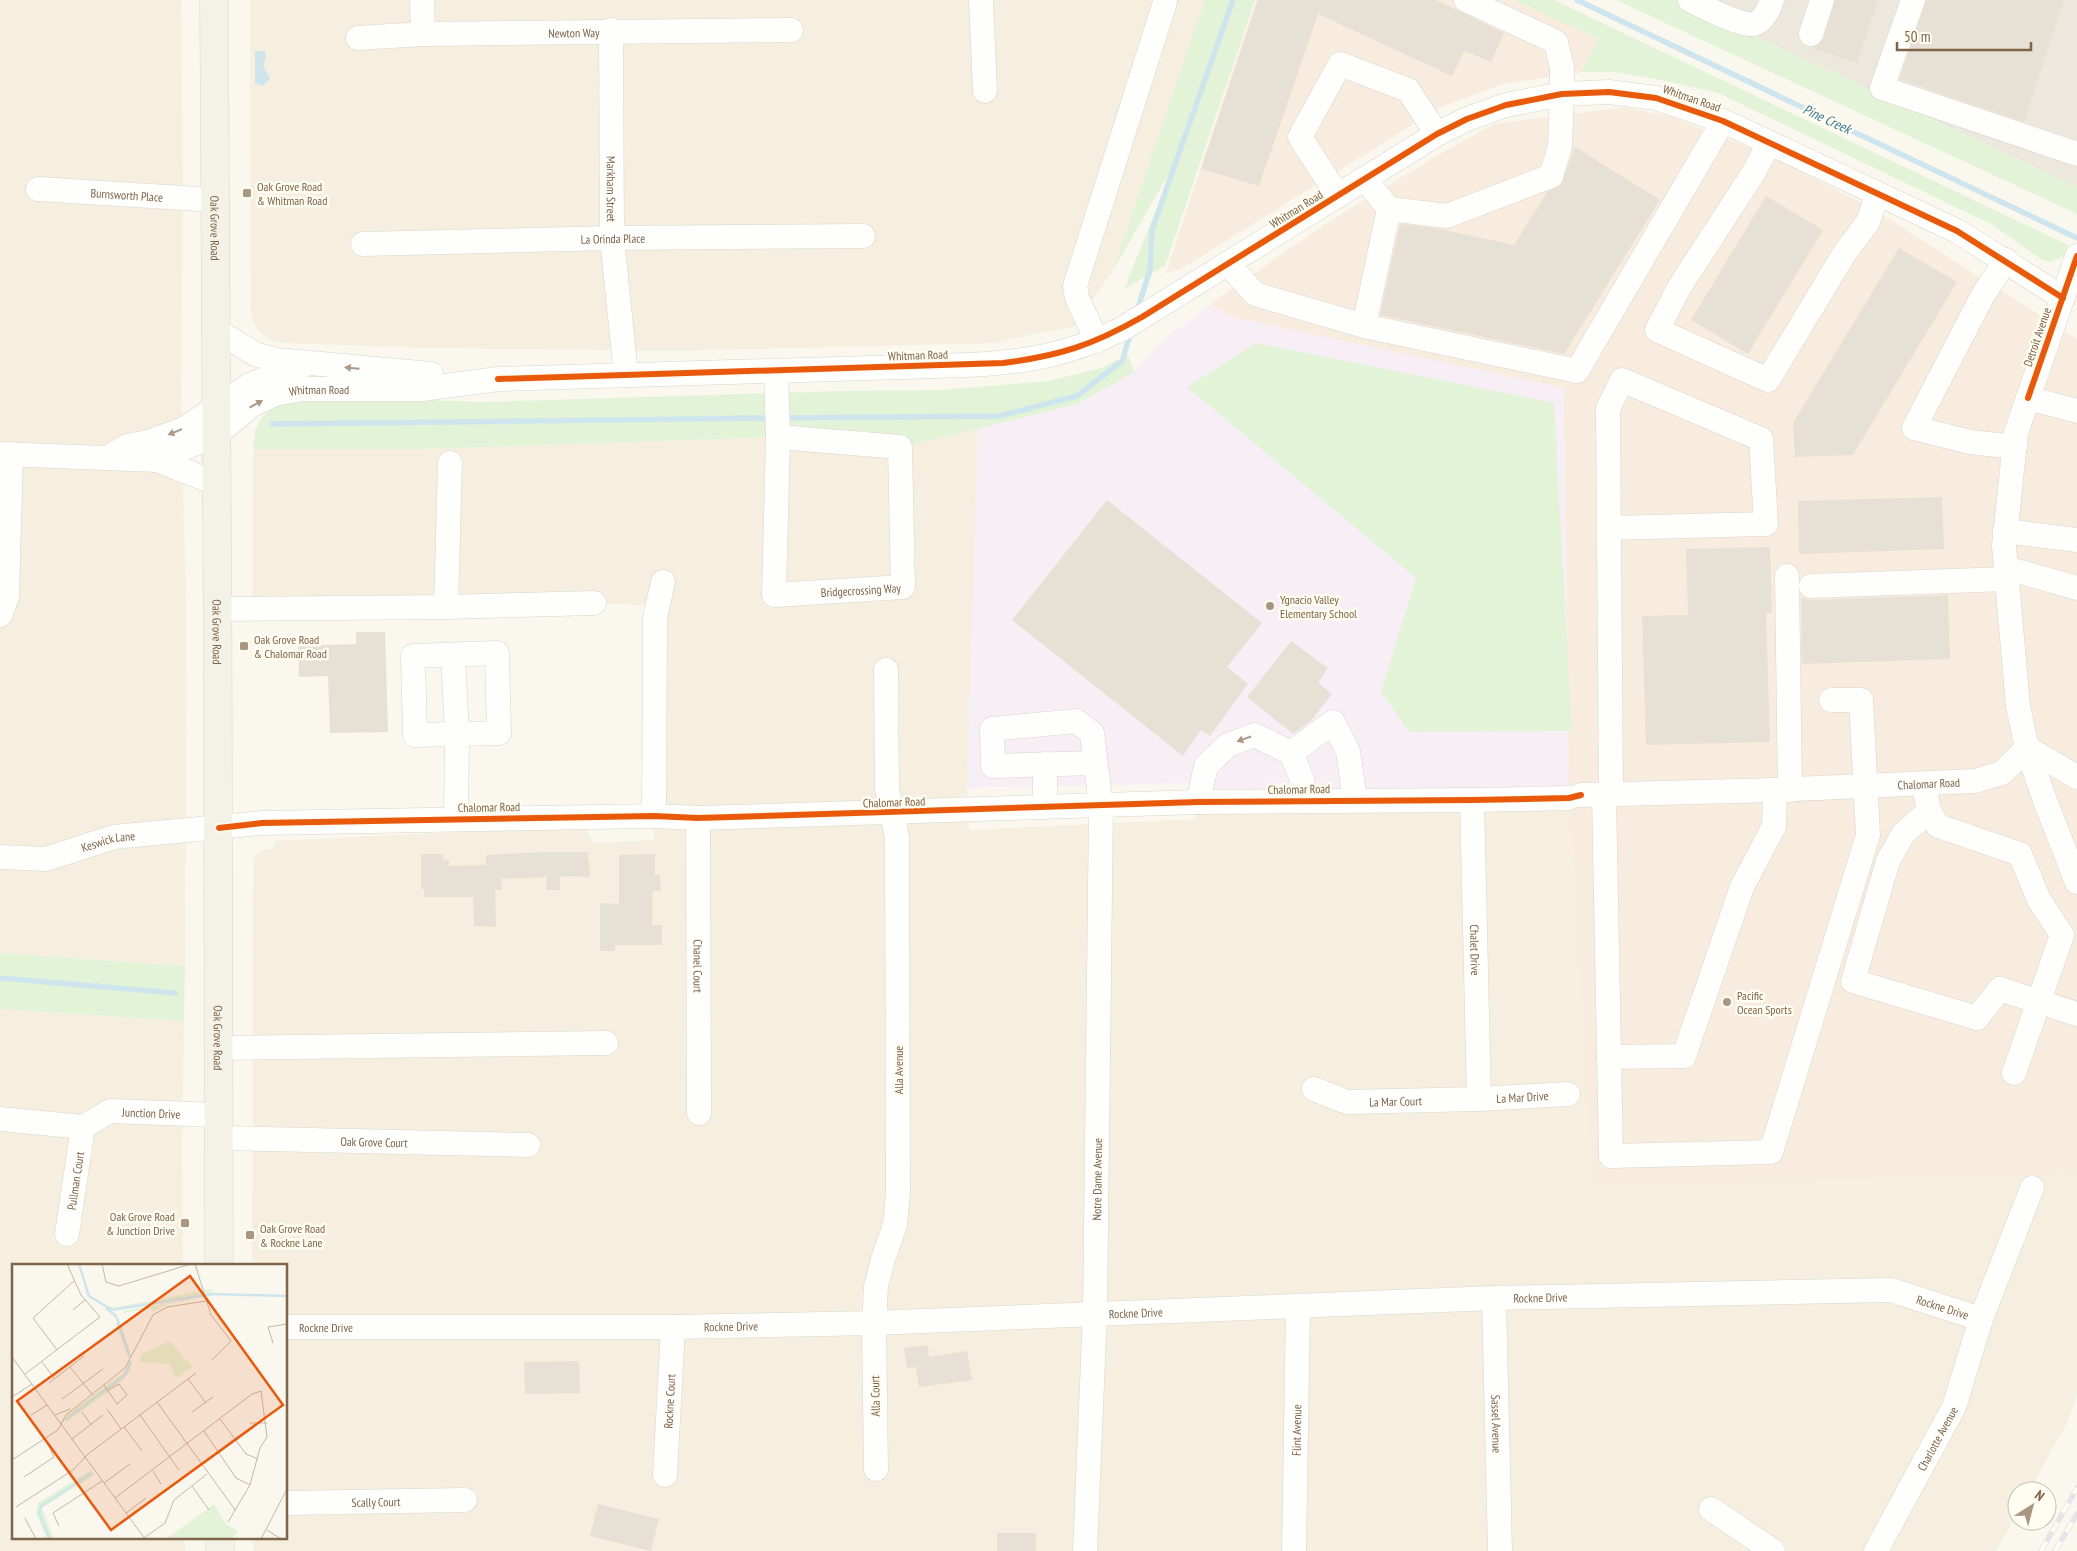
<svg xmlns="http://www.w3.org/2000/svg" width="2077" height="1551" font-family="'PT Sans Narrow',sans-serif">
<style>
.residential{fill:#f6efdf}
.commercial{fill:#f8ecdf}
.industrial{fill:#ede8de}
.education{fill:#f8eef6}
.green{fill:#e3f3d8}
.water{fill:#cee5ed}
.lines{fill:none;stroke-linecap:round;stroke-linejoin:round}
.stream{stroke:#cee5ed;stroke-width:5.5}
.building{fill:#e7e0d5}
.minor-casing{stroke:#dad4cc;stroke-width:25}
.major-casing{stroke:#dcd4ca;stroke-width:29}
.minor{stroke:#fefefd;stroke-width:24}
.major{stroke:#f4f1e6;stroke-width:28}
.rail-casing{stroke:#e7e3e7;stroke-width:5.5}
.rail{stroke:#fffcf2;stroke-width:4;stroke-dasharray:11;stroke-linecap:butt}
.cycleway-casing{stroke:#fffcf2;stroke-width:9}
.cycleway{stroke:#e8590c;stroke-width:6}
.oneway{fill:#ab9a87}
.poi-dot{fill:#a99782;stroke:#fffcf2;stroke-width:2}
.labels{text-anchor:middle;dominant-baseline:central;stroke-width:5;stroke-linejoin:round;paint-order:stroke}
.street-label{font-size:12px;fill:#7e6448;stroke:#fffcf2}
.poi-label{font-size:12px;fill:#7e6448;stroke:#fffcf2;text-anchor:start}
.water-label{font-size:14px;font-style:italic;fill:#3f7894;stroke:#fffcf2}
.inset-river{fill:none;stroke:#cee5ed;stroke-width:2.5}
.inset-road{fill:none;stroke:#c4b8a7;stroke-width:1}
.view{fill:#e8590c;fill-opacity:0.15;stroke:#e8590c;stroke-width:2.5}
.inset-edge{fill:none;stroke:#7e6448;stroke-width:2.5}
</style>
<rect width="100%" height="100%" fill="#faf7ef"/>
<g class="residential">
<polygon points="0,0 181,0 183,188 181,394 186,610 185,966 0,953"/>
<polygon points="250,0 1205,0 1112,272 1075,326 993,343 669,351 429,348 285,343 269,340 257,329 251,316"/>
<polygon points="978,429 967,788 969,830 1196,819 1198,802 1569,798 1595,1184 2077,1173 2077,1395 2066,1425 2029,1491 2017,1491 2017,1514 1996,1551 253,1551 253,1537 286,1537 286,1265 252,1265 253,866 255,856 261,850 273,849 274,841 584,826 594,843 654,840 656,606 594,603 446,607 252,622 253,449 427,449 778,437 900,447"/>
<polygon points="0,1009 184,1021 182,1151 183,1265 14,1265 14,1537 185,1537 185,1551 0,1551"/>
</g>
<g class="commercial">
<polygon points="1256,0 1515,0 1598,39 1581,72 1503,84 1441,107 1179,270 1166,273"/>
<polygon points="1624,107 1672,117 1763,153 1870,207 2077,339 2077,1173 1594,1185 1569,798 1234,317 1209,305 1324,225 1433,158 1494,124"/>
</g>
<polygon class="industrial" points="1678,0 2077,0 2077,187"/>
<polygon class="education" points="1209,305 1234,317 1564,388 1569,798 1198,802 1188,783 967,788 978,429 1077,404 1134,372 1157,345"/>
<g class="green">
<polygon points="1205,0 1255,0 1165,266 1124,289 1175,163 1112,272"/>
<polygon points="1515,0 1554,0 2068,245 2066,255 2051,262 2042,260 1993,225 1718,93 1665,81 1616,72 1581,72 1598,39"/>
<polygon points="1616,0 1678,0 2077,187 2077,214"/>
<polygon points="1256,343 1554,403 1572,731 1409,732 1381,692 1416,578 1187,387"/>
<polygon points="1128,355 1134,372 1077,404 978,429 900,447 778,437 427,449 253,449 255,430 262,417 276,405 288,400 338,397 483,402 841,391 942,390 1049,381 1101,368"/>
<polygon points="0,953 185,966 184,1021 0,1009"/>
</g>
<polygon class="water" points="255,51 265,51 266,59 263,65 270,79 262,86 255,83"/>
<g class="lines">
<g class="stream">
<polyline points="1577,0 2077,238"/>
<polyline points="1137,311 1150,270 1152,230 1233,0"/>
<polyline points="784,418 999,416 1077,396 1122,361 1131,332"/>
<polyline points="272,424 772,418"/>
<polyline points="0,978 175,993"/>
</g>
</g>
<g class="building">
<polygon points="1258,0 1436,0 1504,33 1491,62 1464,51 1452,76 1318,14 1259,186 1201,169"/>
<polygon points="1835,0 1878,0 1857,63 1814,49 1824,38"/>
<polygon points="1926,0 2064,0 2024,122 1900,79"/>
<polygon points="1575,147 1660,200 1564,354 1380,315 1400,224 1435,228 1514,245 1547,192 1561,185"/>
<polygon points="1766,196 1823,230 1748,354 1691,320"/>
<polygon points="1899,248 1957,282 1853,455 1795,457 1793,423"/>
<polygon points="1942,497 1944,549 1799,554 1798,501"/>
<polygon points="1107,500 1262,623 1227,667 1248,684 1210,736 1201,730 1183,756 1012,620"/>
<polygon points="1770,547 1772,613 1766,613 1770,742 1646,745 1642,616 1688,615 1686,549"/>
<polygon points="1948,595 1950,659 1802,664 1801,598 1811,600"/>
<polygon points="356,632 385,632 388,732 330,733 328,676 299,677 298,646 356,644"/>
<polygon points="1291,641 1328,668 1318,683 1332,694 1311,721 1293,734 1247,697"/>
<polygon points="541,852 588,852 590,877 560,876 560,890 546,890 547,877 501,879 502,890 495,890 496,927 474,926 473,897 424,897 424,889 421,889 421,854 443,854 443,861 449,860 449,866 486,865 486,855"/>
<polygon points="655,854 655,875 660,875 661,891 653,891 652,925 662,925 662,945 615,945 615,951 600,951 600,903 619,904 619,855"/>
<polygon points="928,1345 929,1357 967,1351 972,1380 919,1387 916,1367 907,1368 904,1348"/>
<polygon points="579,1361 580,1393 525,1394 524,1362"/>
<polygon points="598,1504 659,1519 651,1551 590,1536"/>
<rect x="997" y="1533" width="39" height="18"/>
</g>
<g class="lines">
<defs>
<g id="minor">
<polyline points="422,0 423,34"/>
<polyline points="981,0 985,91"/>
<path d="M1690,0c11,6 51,26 63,24 10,-2 16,-15 19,-24"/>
<polyline points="1913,0 1882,88 2077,154"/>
<path id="s1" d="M611,30l1,208 14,137"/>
<polyline points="1811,34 1822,0"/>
<path id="s2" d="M358,38l65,-4 368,-4"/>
<polyline points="1769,143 1754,172 1680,286 1657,330 1768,380 1844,254 1868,222 1877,195"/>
<path id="s3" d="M38,189l177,11"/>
<polyline points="1338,196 1300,137 1340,64 1408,90 1437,134"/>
<polyline points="1389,209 1447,216 1551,176 1560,146 1562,94 1562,68 1556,42 1466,0"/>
<path id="s4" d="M363,244l249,-6 251,-2"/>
<polyline points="2006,260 1983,295 1914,428 1970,442 2015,447"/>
<polyline points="1228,264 1255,294 1364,326 1577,371 1723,121"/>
<polyline points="1364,326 1389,209 1365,179"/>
<polyline points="216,330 255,354 277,360 431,374"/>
<polyline points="1097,341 1077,298 1075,286 1165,2"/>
<path id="s5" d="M776,372l2,65 -4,158 129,-8 -3,-140 -122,-10"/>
<polyline points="2028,398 2077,411"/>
<path id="s6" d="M0,454l157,6 60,-26 35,-29 23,-11 27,-5h120l76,-10 470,-14c60,-3 99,-10 154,-36l315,-195 30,-15 39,-14 56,-11 47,-2 47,6 67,23 234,110 106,67"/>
<polyline points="114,454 128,446 148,442 184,429 251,384 301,367"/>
<polyline points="157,460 218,484"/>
<polyline points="1609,528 1766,524 1761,439 1622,380 1608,409 1611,794"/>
<polyline points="2005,531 2077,540"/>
<polyline points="2006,568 2077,588"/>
<polyline points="1787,576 1790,790"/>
<polyline points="1811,586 2007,579"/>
<polyline points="446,607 450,463"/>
<polyline points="217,609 446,607 594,603"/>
<polyline points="0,615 7,597 11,454"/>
<polygon points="497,653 499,733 415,735 413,656"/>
<polyline points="453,655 457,734 456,819"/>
<polyline points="2027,748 2044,798 2077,882"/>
<polyline points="2027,748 2077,777"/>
<polyline points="1291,753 1333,722 1348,751 1355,800"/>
<polyline points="1604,794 1611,1156 1771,1152 1868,835 1861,700 1831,700"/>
<path id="s7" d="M1581,795l194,-5 200,-9 27,-8 25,-25 -9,-42 -14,-160 12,-113 61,-177"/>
<polyline points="1926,795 1929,811 1938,826 2020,854 2039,900 2062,935 2014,1073"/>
<path id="s8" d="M1472,800l7,299"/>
<polyline points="1198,802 1206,766 1228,745 1255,735 1291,753 1302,779 1300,800"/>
<polyline points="1045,807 1045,764"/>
<polyline points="1929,811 1903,834 1888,861 1853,981 1977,1018 2000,989 2077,1014"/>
<polyline points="654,816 655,618 663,582"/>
<path id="s9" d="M698,818l1,295"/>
<path id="s10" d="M0,857l46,2 68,-22 148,-14 392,-7 44,2 500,-16 274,-2 97,-2"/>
<polyline points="218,1048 606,1043"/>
<polyline points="1609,1057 1684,1056 1742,887 1774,826 1775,790"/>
<path id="s11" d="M1314,1089l33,13 132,-3 89,-5"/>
<path id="s12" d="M0,1119l83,8 27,-16 108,4"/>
<path id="s13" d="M219,1138l309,7"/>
<path id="s14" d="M67,1234l16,-107"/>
<path id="s15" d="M1494,1298l6,253"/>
<path id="s16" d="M286,1327h387l201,-4 620,-25 397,-8 90,29"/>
<polyline points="876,1469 874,1323 876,1286 883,1259 895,1225 898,1193 897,837 887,789 886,670"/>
<path id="s17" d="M665,1475l8,-148"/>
<path id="s18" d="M286,1503l179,-3"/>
<polyline points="1711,1509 1773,1551"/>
<path id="s19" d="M1085,1551l10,-238 6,-507 -9,-73 -16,-12 -84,8 1,37 102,-3"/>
<path id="s20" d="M1294,1551l4,-244"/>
<path id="s21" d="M1876,1551l78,-144 27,-88 51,-131"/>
</g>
<g id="major">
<path id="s22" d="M214,0c3,422 5,843 5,1265"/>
<polyline points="220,1551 220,1537"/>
</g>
</defs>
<use href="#minor" class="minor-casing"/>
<use href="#major" class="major-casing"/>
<use href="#minor" class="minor"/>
<use href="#major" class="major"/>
<defs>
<g id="rail">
<polyline points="2041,1551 2077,1488"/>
<polyline points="2055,1551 2077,1514"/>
</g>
</defs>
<use href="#rail" class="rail-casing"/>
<use href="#rail" class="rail"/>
<defs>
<g id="cycleway">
<path d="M498,379l505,-16c56,-7 90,-18 139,-46l295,-183 30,-15 39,-14 56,-11 47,-2 47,6 67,23 234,110 106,67"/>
<polyline points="2028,398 2077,256"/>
<polyline points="219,828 262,823 654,816 698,818 1198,802 1472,800 1569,798 1581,795"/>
</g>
</defs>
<use href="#cycleway" class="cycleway-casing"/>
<use href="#cycleway" class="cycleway"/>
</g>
<defs><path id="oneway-solid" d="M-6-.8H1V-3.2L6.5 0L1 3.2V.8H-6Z" transform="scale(1.25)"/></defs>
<g class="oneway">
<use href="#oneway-solid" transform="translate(352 368) rotate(-175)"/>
<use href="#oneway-solid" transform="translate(256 404) rotate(-29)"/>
<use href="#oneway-solid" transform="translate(175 432) rotate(158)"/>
<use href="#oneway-solid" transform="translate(1244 739) rotate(161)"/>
</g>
<g class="poi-dot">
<rect x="242" y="188" width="10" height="10" rx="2.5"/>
<circle cx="1270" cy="606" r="5"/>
<rect x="239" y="641" width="10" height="10" rx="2.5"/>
<circle cx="1727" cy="1002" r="5"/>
<rect x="180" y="1218" width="10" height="10" rx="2.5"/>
<rect x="245" y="1230" width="10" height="10" rx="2.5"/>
</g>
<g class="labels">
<g class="street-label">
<text stroke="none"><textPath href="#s2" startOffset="216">Newton Way</textPath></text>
<text transform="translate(1692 98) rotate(19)">Whitman Road</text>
<text stroke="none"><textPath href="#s1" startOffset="159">Markham Street</textPath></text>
<text stroke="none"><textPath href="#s3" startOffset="89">Burnsworth Place</textPath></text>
<text transform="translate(1296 209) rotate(-32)">Whitman Road</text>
<text stroke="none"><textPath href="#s22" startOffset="228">Oak Grove Road</textPath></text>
<text stroke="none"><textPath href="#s4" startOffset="250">La Orinda Place</textPath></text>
<text transform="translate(2037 337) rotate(-71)">Detroit Avenue</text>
<text transform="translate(918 355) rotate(-2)">Whitman Road</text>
<text stroke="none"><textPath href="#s6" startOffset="338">Whitman Road</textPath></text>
<text stroke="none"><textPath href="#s5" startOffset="310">Bridgecrossing Way</textPath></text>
<text stroke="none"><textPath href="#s22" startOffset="632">Oak Grove Road</textPath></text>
<text stroke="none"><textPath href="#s7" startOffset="348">Chalomar Road</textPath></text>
<text transform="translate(1299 789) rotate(-1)">Chalomar Road</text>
<text transform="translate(894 802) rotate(-2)">Chalomar Road</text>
<text transform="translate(489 807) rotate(-1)">Chalomar Road</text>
<text stroke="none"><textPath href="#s10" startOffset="111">Keswick Lane</textPath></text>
<text stroke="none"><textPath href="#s8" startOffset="150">Chalet Drive</textPath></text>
<text stroke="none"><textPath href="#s9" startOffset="148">Chanel Court</textPath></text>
<text stroke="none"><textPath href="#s22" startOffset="1038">Oak Grove Road</textPath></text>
<text transform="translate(898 1070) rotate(-90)">Alla Avenue</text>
<text stroke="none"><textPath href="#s11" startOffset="211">La Mar Drive</textPath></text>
<text stroke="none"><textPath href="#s11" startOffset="84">La Mar Court</textPath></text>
<text stroke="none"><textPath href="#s12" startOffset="156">Junction Drive</textPath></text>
<text stroke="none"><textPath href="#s13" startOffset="155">Oak Grove Court</textPath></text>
<text stroke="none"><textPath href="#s19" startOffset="372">Notre Dame Avenue</textPath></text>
<text stroke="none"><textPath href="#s14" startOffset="54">Pullman Court</textPath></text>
<text stroke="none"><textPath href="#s16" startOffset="1255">Rockne Drive</textPath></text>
<text stroke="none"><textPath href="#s16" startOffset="1660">Rockne Drive</textPath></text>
<text stroke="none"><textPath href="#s16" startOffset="850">Rockne Drive</textPath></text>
<text stroke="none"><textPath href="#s16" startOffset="445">Rockne Drive</textPath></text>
<text stroke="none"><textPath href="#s16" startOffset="40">Rockne Drive</textPath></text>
<text transform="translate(875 1396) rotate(-91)">Alla Court</text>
<text stroke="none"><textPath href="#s17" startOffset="74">Rockne Court</textPath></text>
<text stroke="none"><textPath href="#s15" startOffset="126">Sassel Avenue</textPath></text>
<text stroke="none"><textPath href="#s20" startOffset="121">Flint Avenue</textPath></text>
<text stroke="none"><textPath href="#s21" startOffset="128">Charlotte Avenue</textPath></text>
<text stroke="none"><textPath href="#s18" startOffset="90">Scally Court</textPath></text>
</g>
<g class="poi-label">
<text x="257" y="186">Oak Grove Road<tspan x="257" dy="14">&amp; Whitman Road</tspan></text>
<text x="1280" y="599">Ygnacio Valley<tspan x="1280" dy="14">Elementary School</tspan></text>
<text x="254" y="639">Oak Grove Road<tspan x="254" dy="14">&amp; Chalomar Road</tspan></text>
<text x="1737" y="995">Pacific<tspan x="1737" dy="14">Ocean Sports</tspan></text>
<text x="175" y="1216" text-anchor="end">Oak Grove Road<tspan x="175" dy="14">&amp; Junction Drive</tspan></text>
<text x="260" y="1228">Oak Grove Road<tspan x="260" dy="14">&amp; Rockne Lane</tspan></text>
</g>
<g class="water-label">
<text transform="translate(1827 119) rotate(25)">Pine Creek</text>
</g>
</g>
<g transform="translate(12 1264)">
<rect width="275" height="275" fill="#faf7ef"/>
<path d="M199,25l2,4 -83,15h-20l-5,-2 12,1zM192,33l-39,8 -12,7 -1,-4 -29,5v-2zM107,53l11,36 -2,4 -12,-33zM158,77l22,26 -14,10 -4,-2 -4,-11 -31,-2 3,-8zM120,98l-1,8 -12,14 -54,39 2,-8 56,-42zM79,206l3,5 -52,33 12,31h-7l-11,-26 2,-10zM202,240l12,20 12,7 -6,8h-66z" fill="#e3f3d8"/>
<path class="inset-river" d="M67,0l10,32 23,14 101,-16 74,2M94,44l10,8 14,41M53,156l60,-45 6,-14M38,275l-11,-26 2,-7 51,-33"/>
<path class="inset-road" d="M90,0l4,18 13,4 72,-22M183,0l16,51 20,26 -19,19M61,46l12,-10M261,79l-5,-16 19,-3M45,86l-24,-32 42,-38M0,93l133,182M30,98l12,16M58,103l22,27M13,110l75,-57 -19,-22 -14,-31M176,115l18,24M37,119l35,-27M92,121l13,19 10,-9 -8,-11 -11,6M0,133l20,-13M50,135l41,-30M145,138l79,109M95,145l14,20M70,148l9,13M180,148l21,-15M19,151l16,-10M43,151l15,-6M128,151l39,55M208,155l26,35 12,5M238,159h17M112,163l18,24M192,167l32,47 14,7M60,175l31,-24M0,196l46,-30 8,-15 59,-47 28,-53 14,-8 39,-6M141,207l8,13M12,213l30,-20 -9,-19M92,219l26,-19M180,222l17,24M103,234l137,-104 9,-3 6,46 -7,11 -10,37 -22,37M4,243l57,-37 15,-16 108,-81M114,249l20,-15M13,254l11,21M47,262l-6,-13 49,-32M255,266l14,9M132,274l21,-15 9,-23 33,-26M249,275l26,-50"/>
<path class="view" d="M178,12l93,129 -172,125 -94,-129z"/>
<rect width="275" height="275" class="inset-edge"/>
</g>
<g transform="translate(2032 1506) rotate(36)"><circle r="24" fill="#fffcf2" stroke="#cbbfae"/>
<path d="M0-4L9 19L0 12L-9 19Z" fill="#a99782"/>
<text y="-8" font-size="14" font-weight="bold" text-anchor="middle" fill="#7e6448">N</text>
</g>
<path d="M1897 42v8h134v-8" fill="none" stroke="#7e6448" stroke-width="2.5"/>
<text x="1904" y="42" font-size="15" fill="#7e6448" stroke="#fffcf2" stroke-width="4" paint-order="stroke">50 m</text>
</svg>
